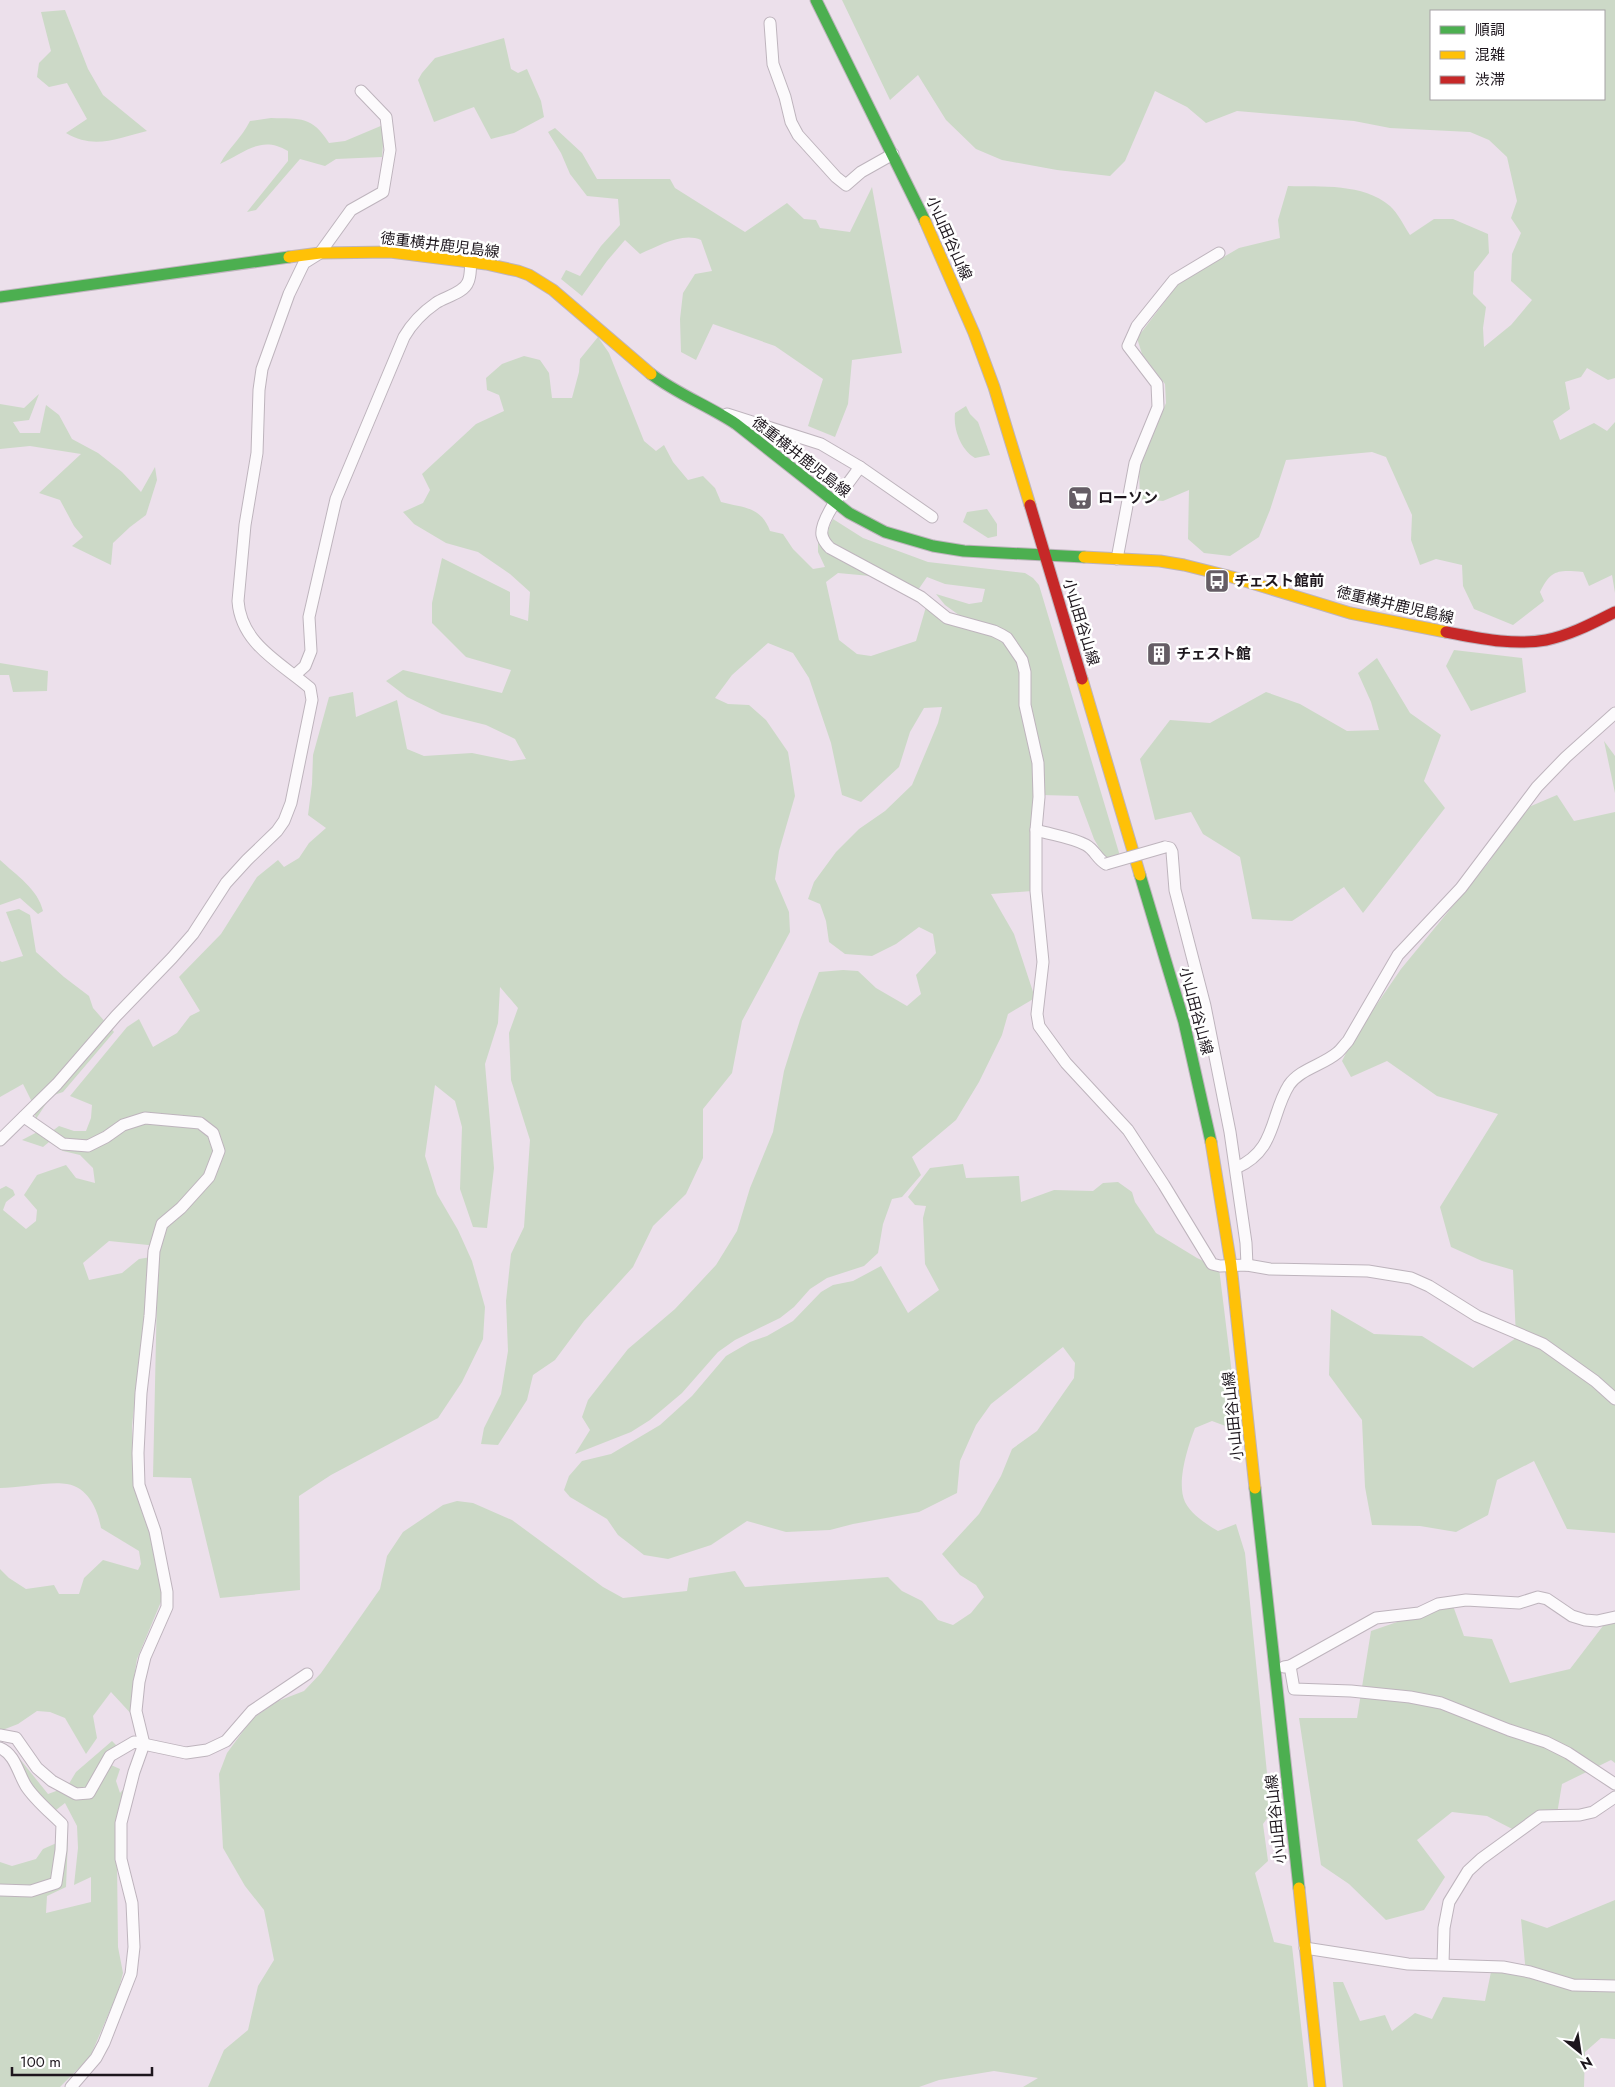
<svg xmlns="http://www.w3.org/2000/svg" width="1615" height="2087" font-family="Jost,'Noto Sans JP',sans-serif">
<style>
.green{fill:#ccd9c7;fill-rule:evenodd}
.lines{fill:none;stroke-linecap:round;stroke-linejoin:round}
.street-casing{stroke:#beb4bd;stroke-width:13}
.fast-casing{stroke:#beb4bd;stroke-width:13}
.slow-casing{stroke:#beb4bd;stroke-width:13}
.jam-casing{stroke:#beb4bd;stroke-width:13}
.street{stroke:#fcfafc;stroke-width:11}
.fast{stroke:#4caf50;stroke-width:11}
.slow{stroke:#ffc107;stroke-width:11}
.jam{stroke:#c62828;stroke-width:11}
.street-bridge-casing{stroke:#beb4bd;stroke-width:13;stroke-linecap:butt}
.street-bridge{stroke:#fcfafc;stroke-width:11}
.labels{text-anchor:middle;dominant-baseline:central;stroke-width:5;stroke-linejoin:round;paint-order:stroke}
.street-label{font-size:15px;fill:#1d161d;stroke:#fff}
.poi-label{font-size:15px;font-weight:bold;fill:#1d161d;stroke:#fff;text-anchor:start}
</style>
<rect width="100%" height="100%" fill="#ece0eb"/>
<g class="green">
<path d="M842,0h773v378l-7,2 -21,-12 -6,9 -16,5 5,27 -17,12 7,19 34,-17 13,8 8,-9v171l-3,-18 -23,11 -6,-14c-24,-2 -32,-3 -43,20l4,9 -31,24 -39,-16 -11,-23 -1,-21 -26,-6 -16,6 -9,-25 1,-25 -26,-58 -14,-5 -86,8 -16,50 -11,27 -29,19 -26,-3 -16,-14 1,-49 -26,11 -23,-2 -1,-30 27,-66 -1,-19 -23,-30 -5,-16 42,-55 60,-35 41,-10 -2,-18 10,-34c33,1 75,-3 102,20 8,7 14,20 20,29l24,-16h19l35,15 1,19 -15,19 -1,22 13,13 -3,21 1,19 27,-22 21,-25 -21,-19 1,-27 9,-21 -10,-15 6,-17 -10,-44 -18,-17 -19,-8 -80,-4 -36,-7 -117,-10 -31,12 -19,-16 -32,-16 -30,70 -15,15 -53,-6 -55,-10 -26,-11 -30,-29 -28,-45 -28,25zM1431,11h173v88h-173z"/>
<path d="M65,10l23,59 15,26 44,36c-29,7 -53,19 -81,2l21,-14 -20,-36 -18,4 -12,-10 2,-14 12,-12 -10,-39z"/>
<polygon points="504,38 511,69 518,73 527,69 541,101 544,117 514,133 491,139 474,107 434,122 418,80 422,73 435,58"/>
<path d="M271,118c30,1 41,-2 58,25l16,-2 38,-16 1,7 -2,25 -46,2 -11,7 -25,-7 -44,51 -9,2 41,-51v-10c-27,-16 -42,1 -68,13 9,-17 21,-25 30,-43z"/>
<path d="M555,128l27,25 15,26h73l5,9 70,44 42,-29 17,16 12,1 4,8 30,4 22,-45 30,166 -50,7 -4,44 -13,33 -27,-11 15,-47 -48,-33 -62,-22 -17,36 -15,-8 -1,-33 3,-26 12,-19 17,-3 -11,-31c-19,-8 -42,6 -61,14l-15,-14 -18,21 -25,35 -21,-17 5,-9 14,6 21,-30 19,-21 -2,-26 -31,-3 -17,-22 -9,-21 -13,-21z"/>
<path d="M598,337l11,16 35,88 12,10 8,-6 9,17 15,18 15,-4 12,12 6,14c22,6 40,4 49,29l13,3 10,15 20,20 12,-2 -7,-15v-11l63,36 -43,-4 -12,9 13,58 18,14 14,2 45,-15 12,-41 12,11 23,7 -18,-13 -9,-11 33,10 13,-2 3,-13 -40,-5 -18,-7 -9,13c-16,-9 -84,-38 -89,-52 -3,-7 1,-13 4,-19l30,19 65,24 97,11 8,5 6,7 81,271 -14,4 -12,-21 -16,-43 -36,-1 -10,96 -41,3 23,40 21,64 -27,16 -6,21 -23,47 -23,38 -44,37 9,18 -19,22 -10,2 -9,25 -5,29 -14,13 -37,12 -17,11 -16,18 -14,11 -45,22 -17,12 -36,41 -32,27 -19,12 -56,22 15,-24 -8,-13 6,-17 40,-51 47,-40 41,-44 21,-34 13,-43 23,-56 11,-61 16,-51 19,-48 24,-2 15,1 18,17 31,18 14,-12 -5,-19 20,-22 -3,-19 -14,-7 -23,17 -24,12 -27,-2 -16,-12 -3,-21 -6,-17 -12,-5 6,-17 22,-30 23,-23 26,-18 27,-26 26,-62 4,-16 -18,1 -14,24 -11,35 -38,35 -19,-7 -11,-52 -22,-65 -16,-25 -25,-10 -36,32 -17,23 13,6 21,1 17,15 22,32 7,44 -16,55 -4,28 14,33 1,20 -48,89 -10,52 -29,36v49l-17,36 -33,32 -20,41 -49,54 -29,39 -22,15 -6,25 -29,45 -17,-1 3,-16 17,-34 7,-43 -2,-50 5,-47 13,-27 6,-87 -19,-60 -2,-47 9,-25 -18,-21 -2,36 -13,41 9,104 -7,60 -14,-1 -13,-38 2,-62 -7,-26 -20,-16 -10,71 12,38 21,36 14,31 13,46 -2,32 -21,43 -24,36 -107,57 -32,21 1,94 -80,8 -29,-120 -38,-1 5,-231 -49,-5 -26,22 6,17 33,-7 17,-14 12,-2 -19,169 2,55 18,41 11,75 -26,62 -4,25 7,32 6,14 -35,-38 -18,24 4,22 -11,16 -21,-36 -15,-6 -13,-1 -19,13 -18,7v-162l9,9 17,11 28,-4 5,9h20l5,-16 19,-18 35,10 3,-6 -2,-13 -38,-23c-3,-18 -13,-41 -34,-44 -17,-3 -48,4 -67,4v-299l6,-3 7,4 2,5 -9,7 -3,8 23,19 10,-8 1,-11 -13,-15 13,-20 29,-10 10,13 19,5 -2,-15 -13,-13 -17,-4 -14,-9 -6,5 -21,-7 21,-11 8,3 8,-6 15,5h12l5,-13 1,-13 -22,-9 57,-69 12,-8 14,28 24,-14 13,-17 10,-5 -21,-34 42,-43 36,-57 21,-17 6,7 15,-9 10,-15 17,-15 -18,-13 4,-31 1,-29 16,-58 24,-5 3,25 41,-17 10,49 17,7 48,-3 39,8 15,-2 -11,-20 -29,-14 -44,-11 -35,-17 -21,-16 17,-11 99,23 9,-23 -45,-13 -34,-34v-20l10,-45 68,34v23l18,6 2,-29 -20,-18 -32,-22 -32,-9 -32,-19 -11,-12 20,-9 7,-13 -8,-16 54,-50 28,-13 -5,-16 -12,-5 -1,-12 16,-14 22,-8 16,4 9,13 3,25h20l7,-26 1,-13z"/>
<polygon points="39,394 29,420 13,422 20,433 40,433 46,405 59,415 72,439 98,453 122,472 141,492 155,467 157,480 146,515 130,527 113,543 111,565 72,546 83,537 74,526 60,500 39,493 81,454 30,446 0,449 0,404 24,408"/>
<path d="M966,406l4,8 8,8 12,33 -15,3c-14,-8 -22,-29 -20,-45z"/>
<polygon points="987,509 997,524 997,536 988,538 963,522 967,512"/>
<polygon points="1454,650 1522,658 1526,692 1471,711 1446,666"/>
<polygon points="1377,658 1410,713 1441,735 1424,781 1445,808 1363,913 1344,887 1292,921 1252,919 1240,857 1203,834 1191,812 1155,820 1140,759 1170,720 1210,723 1266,692 1300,704 1347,731 1379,730 1371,702 1358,673"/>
<polygon points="0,663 48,671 47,691 13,692 9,675 0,675"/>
<polygon points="1604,741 1615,756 1615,793"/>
<polygon points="1557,795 1574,821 1615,812 1615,1533 1567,1529 1534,1461 1497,1480 1488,1515 1456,1532 1420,1526 1372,1525 1365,1487 1362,1420 1329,1375 1331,1309 1374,1334 1422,1336 1473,1368 1516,1338 1513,1270 1482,1261 1451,1247 1440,1207 1498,1114 1437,1096 1387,1061 1351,1077 1342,1061 1353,1039 1401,969 1489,862 1524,809"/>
<path d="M0,860c16,15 38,29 43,51l-5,3 -18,-16 -20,7z"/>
<polygon points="19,909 30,915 36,952 64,977 89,996 93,1008 114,1032 63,1092 51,1096 36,1119 32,1102 23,1084 0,1097 0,961 2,962 23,956 6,912"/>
<path d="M963,1164l3,14 53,-2 2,26 33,-12 39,1 10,-8 15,-1 14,10 3,10 21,31 41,25 22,10 20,163 -27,-10 -17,7c-7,18 -19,55 -10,74 7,13 21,22 33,29l18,-7 9,29 26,260 -8,11 5,37 -13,12 19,69 18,4 16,141h-285l15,-9 -44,-7 -55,9 -20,7h-711l16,-37 24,-20 10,-44 16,-26 -10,-50 -19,-24 -22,-38 -4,-74 8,-21 25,-34 26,-18 26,-10 17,-18 59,-84 7,-33 16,-24 40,-27 14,-4 16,2 39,17 91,67 20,11 64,-7 2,-13 46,-7 10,16 143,-10 14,14 20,10 16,19 15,5 18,-12 13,-16 -8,-12 -16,-10 -18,-21 37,-40 22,-38 11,-27 25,-18 37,-53 1,-15 -12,-16 -72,57 -15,21 -16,36 -3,32 -38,19 -66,12 -23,6 -44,2 -39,-11 -36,24 -43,14 -24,-4 -26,-20 -11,-16 -37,-22 -6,-7 5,-14 13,-15 29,-7 49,-29 32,-29 34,-40 24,-14 17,-6 26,-15 28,-29 12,-7 20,-4 28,-15 27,47 31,-23 -14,-26 -2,-46 3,-12 -11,-1 -7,-8 22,-29z"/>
<polygon points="1452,1603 1464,1636 1492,1639 1510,1683 1570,1669 1609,1618 1615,1618 1615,1763 1611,1760 1562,1784 1557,1814 1520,1833 1487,1816 1452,1812 1417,1840 1445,1877 1424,1910 1386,1920 1349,1884 1321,1865 1299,1718 1357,1718 1371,1631"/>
<polygon points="112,1741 118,1747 111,1765 120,1769 116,1781 120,1793 129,1783 117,1861 118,1947 123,1973 118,1992 90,2057 60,2087 0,2087 0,1862 12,1866 36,1859 43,1849 68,1838 66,1887 47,1896 46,1913 91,1902 91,1877 74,1885 78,1848 77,1826 65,1803 56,1810 33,1787 17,1760 19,1758 48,1794 67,1787 76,1772"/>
<polygon points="1615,1900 1615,2039 1601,2038 1585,2052 1584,2087 1343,2087 1333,1982 1343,1982 1360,2021 1385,2015 1392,2031 1415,2013 1432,2019 1443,1997 1485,2001 1492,1967 1526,1975 1521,1919 1547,1928"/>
</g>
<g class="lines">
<defs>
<g id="street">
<polyline points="770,23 773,64 785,97 791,122 798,135 836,177 846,185 861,172 893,154"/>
<polyline points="727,414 821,444 860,467 932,517"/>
<path d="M860,467c-10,14 -41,52 -38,68 1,5 4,9 8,13l91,49 26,21 47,13 8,4 5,3 15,22 3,12v33l13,58 1,34 -3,33v61l7,71 -6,52 2,12 27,37 62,67 36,55 48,79 8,2 27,-1 23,4 98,2 43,7 18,8 48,30 66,28 52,37 20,18"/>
<polyline points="1117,559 1135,463 1158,407 1157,384 1128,346 1137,326 1174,280 1219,253"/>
<path d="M295,675l10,-9 6,-15 -2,-34 27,-118 68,-162c8,-14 19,-25 32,-34 9,-6 28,-10 32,-21 3,-6 2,-14 3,-20"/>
<path d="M1036,830c16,5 35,7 50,15 9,5 11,14 20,19"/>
<polyline points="1165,847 1170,848 1172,852 1175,890 1205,1006 1230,1132 1246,1243 1247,1265"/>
<polyline points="24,1117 63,1144 88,1146 106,1137 123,1125 145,1118 200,1123 213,1133 219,1151 209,1177 181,1208 162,1224 154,1251 150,1316 141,1393 138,1453 139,1485 155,1531 167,1592 167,1607 145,1657 139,1682 136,1711 144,1744 134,1772 121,1823 121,1859 132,1903 134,1947 131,1974 104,2043 96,2058 71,2087"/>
<path d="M0,1140l57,-56 59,-68 56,-58 21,-24 33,-51 21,-23 30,-29 7,-10 7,-18 21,-103 -2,-12c-29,-25 -69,-44 -72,-87l7,-76 12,-72 2,-63 3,-21 27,-75 15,-31 16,-10 31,-43 32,-18 7,-42 -4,-33 -25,-26"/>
<path d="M1236,1168c41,-18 34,-53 53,-83 11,-16 34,-20 48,-32 4,-3 7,-8 11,-12l50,-86 63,-67 76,-101 29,-30 49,-44"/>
<polyline points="1290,1666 1294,1689 1351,1691 1410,1697 1441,1703 1509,1730 1546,1742 1568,1753 1615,1784"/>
<polyline points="1284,1667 1290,1666 1376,1618 1419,1613 1438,1604 1466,1600 1519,1603 1538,1597 1547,1599 1572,1616 1585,1620 1597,1621 1615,1617"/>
<polyline points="0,1735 16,1738 37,1768 52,1781 76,1794 89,1793 110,1756 134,1742 186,1753 207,1750 226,1741 252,1711 307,1674"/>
<path d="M0,1748c15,6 18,25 26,38 9,14 24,26 36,38l-1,26 -5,33 -25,8 -31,-1"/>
<polyline points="1305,1948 1408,1964 1503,1967 1530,1972 1573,1985 1615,1986"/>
<polyline points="1443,1964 1444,1928 1449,1902 1468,1871 1481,1859 1540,1816 1580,1815 1593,1812 1615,1797"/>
</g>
<g id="fast">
<polyline points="816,0 925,221"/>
<polyline points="0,297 289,257"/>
<path d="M651,374c26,20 58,32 85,50l113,89 36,19 48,14 31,5 120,6"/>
<polyline points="1140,875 1184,1022 1211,1142"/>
<polyline points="1255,1488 1299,1888"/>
</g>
<g id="slow">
<polyline points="925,221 974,333 994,387 1030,505"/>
<polyline points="289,257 320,253 390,252 486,264 518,271 529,275 553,290 651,374"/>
<polyline points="1084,557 1160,561 1184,565 1232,577 1350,613 1446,632"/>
<polyline points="1082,679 1140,875"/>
<polyline points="1211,1142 1231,1265 1255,1488"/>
<polyline points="1299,1888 1320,2087"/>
</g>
<g id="jam">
<polyline points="1030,505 1082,679"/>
<path d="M1446,632c32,6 67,14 100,8 25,-5 47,-17 69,-28"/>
</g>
</defs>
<use href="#street" class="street-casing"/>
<use href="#fast" class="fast-casing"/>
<use href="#slow" class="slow-casing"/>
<use href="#jam" class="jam-casing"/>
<use href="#street" class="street"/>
<use href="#fast" class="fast"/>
<use href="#slow" class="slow"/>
<use href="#jam" class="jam"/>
<defs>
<polyline id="street-bridge" points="1106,864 1165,847"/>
</defs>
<use href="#street-bridge" class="street-bridge-casing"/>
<use href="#street-bridge" class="street-bridge"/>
</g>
<defs>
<symbol id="supermarket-square" viewBox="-11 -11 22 22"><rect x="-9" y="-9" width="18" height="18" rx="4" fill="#655d65" stroke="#fff"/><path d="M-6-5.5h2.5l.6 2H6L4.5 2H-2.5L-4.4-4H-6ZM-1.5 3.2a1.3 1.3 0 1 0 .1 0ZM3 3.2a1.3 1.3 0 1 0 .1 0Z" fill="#fff"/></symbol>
<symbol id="bus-square" viewBox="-11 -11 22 22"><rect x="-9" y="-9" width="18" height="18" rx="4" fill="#655d65" stroke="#fff"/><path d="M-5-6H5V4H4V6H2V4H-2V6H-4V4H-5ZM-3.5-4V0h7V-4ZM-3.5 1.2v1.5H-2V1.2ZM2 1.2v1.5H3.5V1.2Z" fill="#fff"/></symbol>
<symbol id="building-square" viewBox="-11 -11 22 22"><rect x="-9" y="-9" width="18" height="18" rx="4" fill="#655d65" stroke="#fff"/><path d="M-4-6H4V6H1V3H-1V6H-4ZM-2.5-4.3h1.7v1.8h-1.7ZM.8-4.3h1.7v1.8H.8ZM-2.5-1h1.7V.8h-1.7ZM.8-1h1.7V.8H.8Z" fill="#fff"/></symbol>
</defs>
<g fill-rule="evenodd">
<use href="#supermarket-square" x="1066" y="484" width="28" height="28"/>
<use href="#bus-square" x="1203" y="567" width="28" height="28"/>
<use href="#building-square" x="1145" y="640" width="28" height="28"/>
</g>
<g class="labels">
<g class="street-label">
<text transform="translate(949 238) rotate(66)">小山田谷山線</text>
<text transform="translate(440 245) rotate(7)">徳重横井鹿児島線</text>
<text transform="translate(801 457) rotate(38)">徳重横井鹿児島線</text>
<text transform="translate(1395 605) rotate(13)">徳重横井鹿児島線</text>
<text transform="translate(1081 622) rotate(73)">小山田谷山線</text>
<text transform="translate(1196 1011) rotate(75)">小山田谷山線</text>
<text transform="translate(1233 1416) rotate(-96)">小山田谷山線</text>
<text transform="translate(1276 1819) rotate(-96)">小山田谷山線</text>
</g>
<g class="poi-label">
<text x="1098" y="498">ローソン</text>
<text x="1234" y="581">チェスト館前</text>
<text x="1176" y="654">チェスト館</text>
</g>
</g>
<rect x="1430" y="10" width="175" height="90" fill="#ffffff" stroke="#a5a2a5"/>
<rect x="1440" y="26" width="25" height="8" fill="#4caf50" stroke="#a5a2a5"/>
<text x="1475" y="35" font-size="15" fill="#1d161d">順調</text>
<rect x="1440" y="51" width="25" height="8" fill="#ffc107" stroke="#a5a2a5"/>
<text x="1475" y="60" font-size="15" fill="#1d161d">混雑</text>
<rect x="1440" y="76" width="25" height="8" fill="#c62828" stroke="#a5a2a5"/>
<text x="1475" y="85" font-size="15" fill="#1d161d">渋滞</text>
<g transform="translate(1580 2052) rotate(150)" stroke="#ffffff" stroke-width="4" paint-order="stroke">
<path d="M0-4L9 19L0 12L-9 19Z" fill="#1d161d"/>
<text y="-8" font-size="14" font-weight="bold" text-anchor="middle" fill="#1d161d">N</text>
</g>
<path d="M12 2067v8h140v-8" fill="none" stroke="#1d161d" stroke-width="2.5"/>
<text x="20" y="2067" font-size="15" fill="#1d161d" stroke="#ffffff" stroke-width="4" paint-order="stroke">100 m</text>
</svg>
